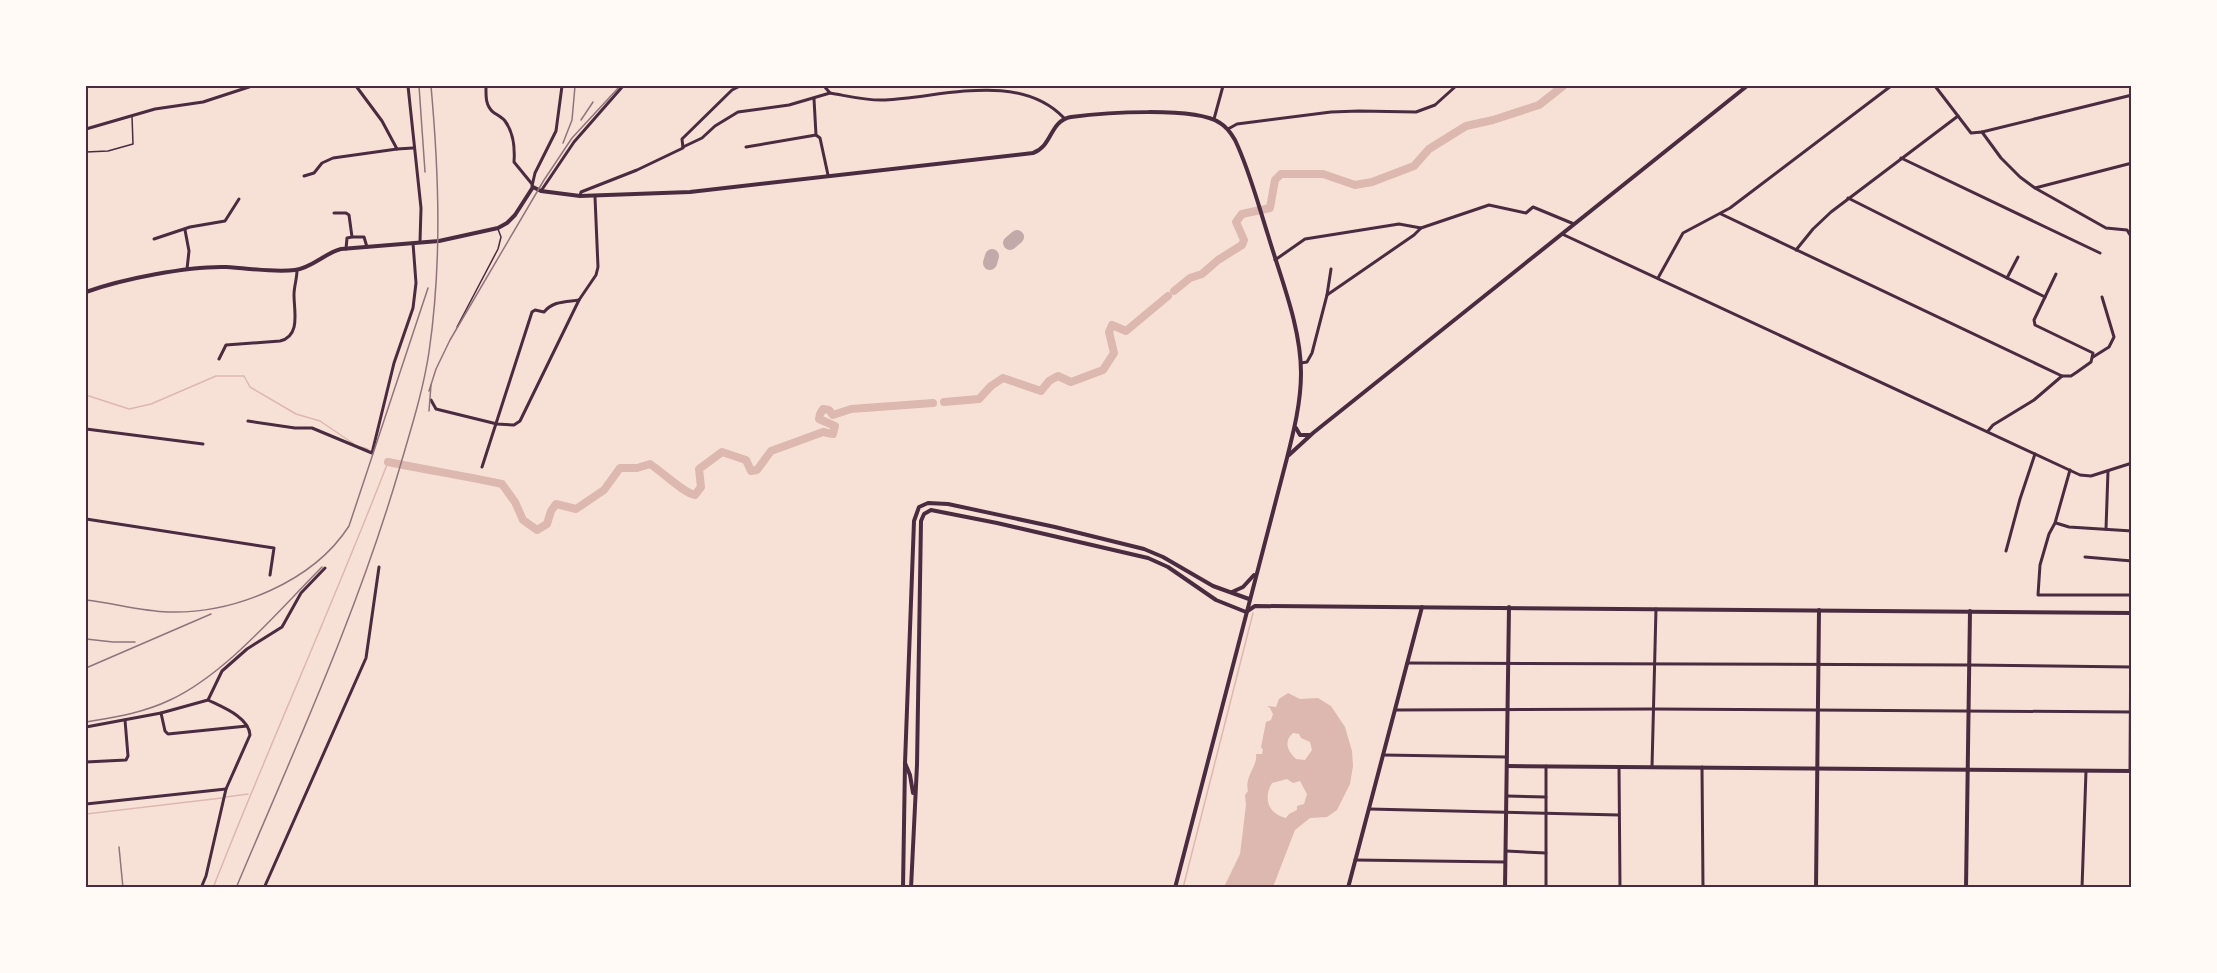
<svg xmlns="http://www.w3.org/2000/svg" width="2217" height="973" font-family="Commissioner,sans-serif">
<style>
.water{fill:#dcb8b0;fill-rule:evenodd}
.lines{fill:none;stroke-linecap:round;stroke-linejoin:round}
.stream{stroke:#dcb8b0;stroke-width:1.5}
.river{stroke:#dcb8b0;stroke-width:8}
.taxiway{stroke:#c3aaaa;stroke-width:14}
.service{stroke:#4a2c40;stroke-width:1.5}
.minor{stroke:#4a2c40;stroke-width:3}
.tertiary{stroke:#4a2c40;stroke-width:4}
.rail{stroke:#8f747c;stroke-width:1.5}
.neatline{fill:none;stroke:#4a2c40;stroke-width:2}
</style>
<rect width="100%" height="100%" fill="#f7e1d7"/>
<path class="water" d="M1288,693l12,6 18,-1 13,8 14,21 7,24 1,15 -3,18 -13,26 -10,7 -17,1 -15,12 -22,57h-49l16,-33 6,-49 -1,-10 3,-4c-4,-14 10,-25 8,-37h6l1,-4 -2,-3 5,-25 5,-2 2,-6 -3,-6 -3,-2 9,1 3,-8zM1293,733l6,1 2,4 9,4 2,8 -7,10 -9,-1c-8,-8 -13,-17 -3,-26zM1287,779l6,4 7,-2 7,13 -3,10 -7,2v4l-8,4 -3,4c-18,-4 -23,-20 -14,-35z"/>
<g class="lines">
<g class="stream">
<polyline points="86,395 129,409 151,404 216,376 244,376 250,387 296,414 320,421 354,444"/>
<polyline points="361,447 368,449"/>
<polyline points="226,797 248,794"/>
<polyline points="86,814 222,798"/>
<path d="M213,888c56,-143 120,-283 175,-426l-2,-1"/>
<polyline points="1183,888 1253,613"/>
</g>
<g class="river">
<polyline points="1174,291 1190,278 1202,274 1218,260 1242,245 1244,240 1236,222 1242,214 1270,208 1275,180 1281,174 1323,174 1355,185 1372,182 1414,166 1429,149 1466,126 1493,120 1539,105 1563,86"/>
<polyline points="944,402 979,399 991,386 1003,378 1041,391 1049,381 1058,376 1071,382 1103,370 1114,353 1109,332 1112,325 1126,331 1168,296"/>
<path d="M388,462c39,8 76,14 114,22l13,18 8,18 14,10 10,-6 4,-13 5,-7 20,5 28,-19 16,-22h17l13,-4c11,7 35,30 45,31l6,-8 -2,-18 23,-17 24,8 5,11 6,-1 14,-19 52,-19 10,2 2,-8 -16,-7 1,-5 3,-5 6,1 4,5 18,-6 82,-6"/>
</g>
<g class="taxiway">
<polyline points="1010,243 1017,237"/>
<polyline points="990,263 992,256"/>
</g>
<g class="service">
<polyline points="86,152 108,151 133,144 132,116"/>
<polyline points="457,327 498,249 501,237 498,229"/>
</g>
<g class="minor">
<polyline points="356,86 382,121 397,149"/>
<polyline points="408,86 421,208 420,242"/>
<path d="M486,86c0,9 -1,19 7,26 4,3 9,5 12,9 9,12 10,27 9,41l18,22"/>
<path d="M824,86l6,7c18,3 37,8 55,7 58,-3 134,-29 179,18"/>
<polyline points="1935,86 1971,133 1982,132 2001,158 2020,177 2035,188 2106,228 2127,230 2132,238"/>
<polyline points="814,99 816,135 820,138 828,175"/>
<polyline points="1214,119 1223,86"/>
<polyline points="86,129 155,109 203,102 252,86"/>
<polyline points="1228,129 1237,124 1331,112 1359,111 1416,112 1435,105 1456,86"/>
<polyline points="1982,132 2132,95"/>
<polyline points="683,147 702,138 715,126 738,112 789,105 830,93"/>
<polyline points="746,147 816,135"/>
<polyline points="1901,158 2100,253"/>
<polyline points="304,176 314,173 322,163 333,158 397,149 413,148"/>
<polyline points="532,186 535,173 556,131 562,86"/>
<polyline points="2035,188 2132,163"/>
<polyline points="541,191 574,142 623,86"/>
<polyline points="580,196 581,192 637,170 683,148 682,139 732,90 740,86"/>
<polyline points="1848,198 2045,297 2034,320 2035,325 2093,353 2091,362 2077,372 2071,376 2062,376 2034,400 1993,425 1988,431"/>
<polyline points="334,213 346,213 349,215 352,237 347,238 346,249"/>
<polyline points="1721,214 2062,376"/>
<polyline points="185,230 189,251 187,269"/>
<polyline points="1562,234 2080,475 2091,476 2132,463"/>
<polyline points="353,237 364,237 367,247"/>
<polyline points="154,239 190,227 225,221 239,199"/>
<polyline points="1796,250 1813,229 1831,212 1958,116"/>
<polyline points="1275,260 1305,239 1399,224 1421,228"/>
<polyline points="1658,278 1683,233 1730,208 1891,86"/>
<polyline points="2007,278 2018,257"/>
<polyline points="1327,295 1331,269"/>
<polyline points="2045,297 2056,274"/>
<polyline points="2093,357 2109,347 2114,337 2102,297"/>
<path d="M219,359l7,-14 54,-4c21,-5 14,-30 14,-46 0,-9 3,-16 3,-25"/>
<polyline points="1301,363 1307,362 1312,353 1327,295 1414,235 1421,228 1489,205 1526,213 1533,207 1574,224"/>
<polyline points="431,400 436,409 497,424 514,425 520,421 579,300 596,275 598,267 595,197"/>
<polyline points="248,421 295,428 312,428 372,453 394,363 413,308 416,283 413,243"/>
<polyline points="86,429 203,444"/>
<path d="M482,467l50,-155 3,-2 9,2c9,-11 21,-10 35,-12"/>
<polyline points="2070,470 2055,523 2049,534 2040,565 2038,595 2132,595"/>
<polyline points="86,519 274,548 270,575"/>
<polyline points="2056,523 2069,527 2132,531"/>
<polyline points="2106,529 2108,471"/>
<polyline points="2006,551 2020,499 2035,454"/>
<polyline points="2085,557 2132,561"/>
<polyline points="1407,663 1969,665 2132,667"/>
<polyline points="1395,710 1654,709 2132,712"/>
<polyline points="161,713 165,731 168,734 247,726"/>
<polyline points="86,727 161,713 208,700 222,671 247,649 282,627 301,593 325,568"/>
<polyline points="1383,755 1507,757"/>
<polyline points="86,762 126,760 128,756 125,720"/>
<polyline points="1619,767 1620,888"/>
<polyline points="1652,767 1656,609"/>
<polyline points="1702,767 1703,888"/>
<polyline points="2130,771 2131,613"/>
<polyline points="1507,796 1546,797"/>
<polyline points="86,804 226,789"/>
<polyline points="1369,809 1619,815"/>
<polyline points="1506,851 1546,853"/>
<polyline points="1355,860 1505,862"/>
<path d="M201,888l5,-12 20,-87 24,-54c-1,-18 -28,-28 -42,-35"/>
<polyline points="264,888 366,658 379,567"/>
<polyline points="1546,888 1546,766"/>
<polyline points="2082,888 2086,771"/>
</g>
<g class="tertiary">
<path d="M86,292c36,-13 102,-26 140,-25 23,1 47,6 69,3 17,-2 30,-17 46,-21l98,-8 59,-13 9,-5 8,-8 18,-28 8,4 39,5 110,-4 343,-39c20,-7 16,-32 38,-36 31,-4 124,-11 149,6 7,4 11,10 15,17 14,29 23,64 33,95 13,44 33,92 33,138 0,29 -7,57 -14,85l-112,430"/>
<polyline points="1296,428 1300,435 1310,435"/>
<polyline points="1289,455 1313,433 1747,86"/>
<polyline points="1232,592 1243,587 1254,575"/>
<polyline points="905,763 910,775 913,793"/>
<polyline points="1507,766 2132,771"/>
<polyline points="903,888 905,763 914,521 919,507 928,503 948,504 1055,527 1144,549 1163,557 1213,586 1249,599"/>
<polyline points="911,888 917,765 921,521 924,514 931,510 997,523 1148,558 1168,567 1216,600 1246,612 1255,606 2132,613"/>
<polyline points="1348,888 1422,607"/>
<polyline points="1505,888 1509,607"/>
<polyline points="1816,888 1819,610"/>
<polyline points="1966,888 1970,611"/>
</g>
<g class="rail">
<polyline points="419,86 425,172"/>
<polyline points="581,120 593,102"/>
<polyline points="563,143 572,120 575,86"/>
<polyline points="429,391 436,369 450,340 544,180 572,138 620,86"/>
<polyline points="429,411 431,385"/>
<path d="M86,600c27,3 55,11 82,12 66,2 145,-30 181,-86l79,-238"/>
<polyline points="86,639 113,642 135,642"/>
<polyline points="86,668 211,614"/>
<path d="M86,722c29,-5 57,-9 84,-22 56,-26 108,-89 152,-133"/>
<polyline points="119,847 123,888"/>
<path d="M236,888c58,-138 121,-274 163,-418 11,-38 24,-78 30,-118 13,-89 10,-178 2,-266"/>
</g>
</g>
<rect width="2217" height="973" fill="none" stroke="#fffaf5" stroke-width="174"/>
<rect x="87" y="87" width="2043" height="799" class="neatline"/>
</svg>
